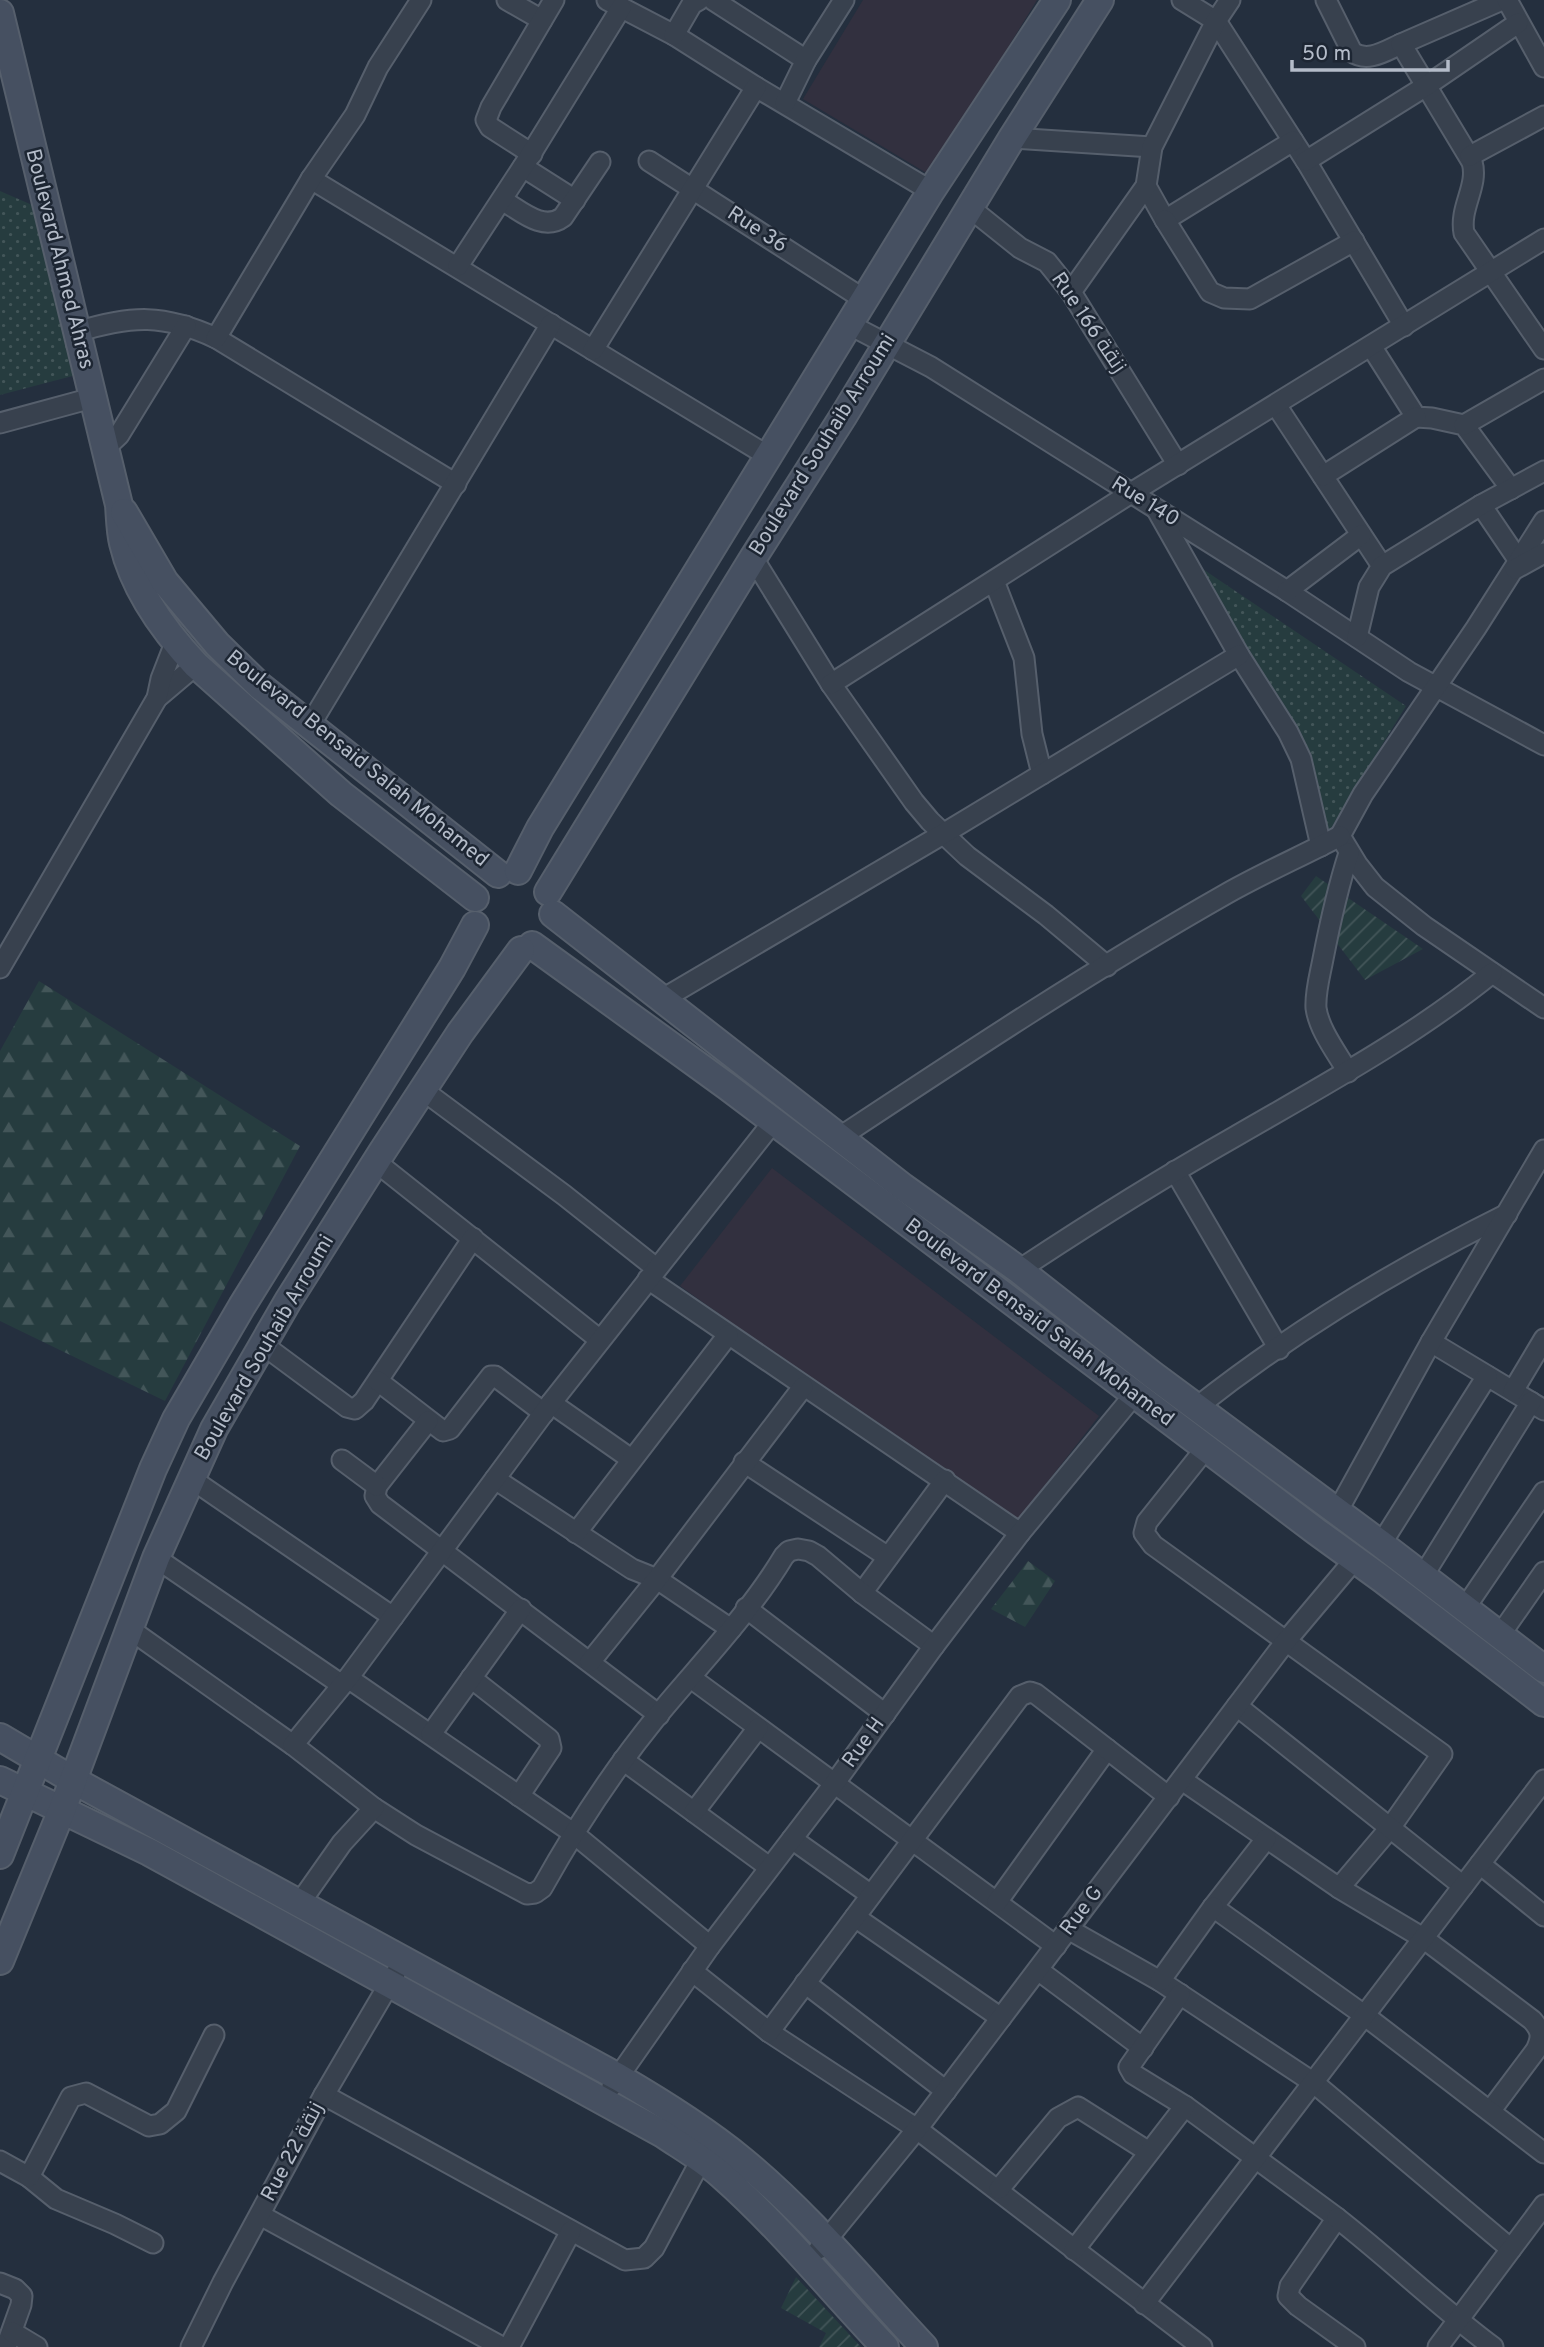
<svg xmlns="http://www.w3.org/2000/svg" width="1544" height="2347" font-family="Overpass,Cairo,sans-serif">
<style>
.medical{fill:#32303f}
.grass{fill:url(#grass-dots)}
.forest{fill:url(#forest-firs)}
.garden{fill:url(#garden-furrows)}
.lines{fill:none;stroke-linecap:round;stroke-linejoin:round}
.street-casing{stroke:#565f6c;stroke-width:23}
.secondary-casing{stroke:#565f6c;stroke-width:30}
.street{stroke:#38414e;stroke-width:19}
.secondary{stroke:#465061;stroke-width:26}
.labels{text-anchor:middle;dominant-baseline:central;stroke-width:5;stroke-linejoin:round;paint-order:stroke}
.street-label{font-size:21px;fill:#b4bcc9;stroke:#1d2633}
</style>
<defs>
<pattern id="grass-dots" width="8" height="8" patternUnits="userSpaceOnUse" patternTransform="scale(1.75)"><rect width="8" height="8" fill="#263c3f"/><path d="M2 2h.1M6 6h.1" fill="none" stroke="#435659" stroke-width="1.8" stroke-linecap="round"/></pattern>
<pattern id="forest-firs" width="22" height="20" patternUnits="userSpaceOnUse" patternTransform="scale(1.75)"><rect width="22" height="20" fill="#263c3f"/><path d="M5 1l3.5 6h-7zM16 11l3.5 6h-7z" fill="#435659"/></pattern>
<pattern id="garden-furrows" width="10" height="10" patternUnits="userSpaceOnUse" patternTransform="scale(1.75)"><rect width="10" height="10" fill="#263c3f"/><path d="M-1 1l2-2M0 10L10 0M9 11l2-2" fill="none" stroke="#435659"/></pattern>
</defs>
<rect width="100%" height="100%" fill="#242f3e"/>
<g class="medical">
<polygon points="863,0 1037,0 930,175 803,99"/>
<polygon points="772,1168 1099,1416 1014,1525 680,1286"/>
</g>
<g class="grass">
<polygon points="0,191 46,211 84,373 0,395"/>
<polygon points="1188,559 1406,706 1326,836 1308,756"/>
</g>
<g class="forest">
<polygon points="39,981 300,1146 165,1401 0,1321 0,1051"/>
<polygon points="1028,1561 1055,1581 1025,1627 991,1609"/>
</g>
<g class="garden">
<polygon points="1316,876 1423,949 1365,980 1301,896"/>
<polygon points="796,2277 861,2347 819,2347 826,2333 781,2308"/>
</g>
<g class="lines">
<defs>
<g id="street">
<polyline points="507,0 542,20"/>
<polyline points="607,0 674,35 756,87 931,191"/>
<polyline points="713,0 806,60"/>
<polyline points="1182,0 1216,21 1306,161 1404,326"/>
<path d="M1326,0l26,52c16,11 33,-1 49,-8"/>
<path d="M1502,0l-101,44 71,118c7,24 -13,45 -8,71l80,116"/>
<polyline points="1507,0 1544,67"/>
<polyline points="674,35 692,4 699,0"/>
<polyline points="785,103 806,60 844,0"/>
<polyline points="1012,138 1152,147"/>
<polyline points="532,154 490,127 486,120 491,107 554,0"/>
<polyline points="1470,156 1544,116"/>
<polyline points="649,161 865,300"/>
<polyline points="1306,161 1426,86 1518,23"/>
<polyline points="523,167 575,200"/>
<polyline points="311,179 768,456"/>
<polyline points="1146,186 1165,220 1293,141"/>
<path d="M502,200c19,11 41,32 61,17l37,-55"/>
<polyline points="970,208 1020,248 1047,262 1071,292 1178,465"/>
<polyline points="1165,220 1210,292 1224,298 1250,299 1354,241"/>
<polyline points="458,266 526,162 621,8"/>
<polyline points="1071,292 1146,186 1152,147 1216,21 1230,0"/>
<polyline points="850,325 931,367 1287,591 1409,672 1544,745"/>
<path d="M77,332c55,-17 87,-18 139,6l240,146"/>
<polyline points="216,338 311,179 355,115 378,67 421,0"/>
<polyline points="1371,346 1416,417 1432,418 1464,425 1511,489"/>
<polyline points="593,350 756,87"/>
<polyline points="1276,405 1382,566"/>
<polyline points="0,423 92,398"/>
<polyline points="1464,425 1544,379"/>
<polyline points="104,449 119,435 186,326"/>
<polyline points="1323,476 1416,417"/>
<polyline points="1481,505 1519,561"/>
<polyline points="1157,510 1239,655 1288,732 1301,759 1321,846"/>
<polyline points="1544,521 1476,628 1363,794 1340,836 1357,864 1375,887 1424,926 1544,1008"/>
<polyline points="753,558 831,684 914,802 930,821 967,856 1046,915 1107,966"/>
<polyline points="1515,569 1544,553"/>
<polyline points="994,581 1024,658 1032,734 1042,774"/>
<polyline points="1287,591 1361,535"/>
<polyline points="1357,637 1369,587 1382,566 1481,505 1544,471"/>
<polyline points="831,684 1131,493 1544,239"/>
<polyline points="157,698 196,665"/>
<polyline points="310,725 551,324"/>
<polyline points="0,968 157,698 161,679 175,643"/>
<polyline points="661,1000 943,834 1239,655"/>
<path d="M1348,1072c-11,-19 -29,-42 -32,-64 -1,-16 4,-33 7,-49 7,-36 15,-72 26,-106"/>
<polyline points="424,1091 564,1195 656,1268"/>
<path d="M840,1137c127,-84 254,-168 386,-243 37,-21 76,-38 114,-58"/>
<polyline points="376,1162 600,1340"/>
<polyline points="1175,1171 1279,1349"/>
<path d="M1019,1270c71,-47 143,-92 217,-134 88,-51 177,-99 256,-163"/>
<polyline points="648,1279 1020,1533"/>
<polyline points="1431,1342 1544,1410"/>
<polyline points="262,1344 347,1407 355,1409 364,1401 473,1238"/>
<polyline points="378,1381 443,1431 450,1429 491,1376 495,1376 544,1413"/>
<polyline points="1513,1391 1544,1339"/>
<polyline points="551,1403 631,1459"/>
<path d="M1197,1407c95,-75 201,-139 310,-193"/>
<polyline points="428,1421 377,1486 375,1496 380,1504 659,1715"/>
<polyline points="1206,1448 1147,1522 1144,1533 1153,1545 1442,1754 1390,1828 1339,1888"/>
<polyline points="342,1460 377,1486"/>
<polyline points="744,1462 888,1557"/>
<polyline points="190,1478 393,1617"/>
<polyline points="495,1479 632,1569 657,1579 731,1629"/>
<polyline points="1337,1512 1431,1342 1544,1150"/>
<polyline points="576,1533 728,1335"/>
<polyline points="1381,1544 1487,1376"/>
<polyline points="156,1558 342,1685"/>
<polyline points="1423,1576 1531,1402"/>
<polyline points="862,1593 945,1480"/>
<polyline points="746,1608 885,1714"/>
<polyline points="1465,1608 1544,1492"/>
<polyline points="128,1628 293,1745"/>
<polyline points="1500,1635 1544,1572"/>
<polyline points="590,1662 657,1579 803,1387"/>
<polyline points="348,1678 573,1833 710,1946"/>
<polyline points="471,1678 549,1739 551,1748 519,1796"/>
<polyline points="691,1678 1056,1946"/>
<polyline points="1237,1706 1463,1886"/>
<polyline points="431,1734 521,1609"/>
<polyline points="623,1760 769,1867"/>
<path d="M1182,1780l157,108 84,50 109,82c10,11 10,17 4,30l-45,60"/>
<path d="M374,1808l42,27 111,59 8,-1 7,-5c34,-61 72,-119 116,-173 43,-52 91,-101 126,-159l5,-5 9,-2 11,2 9,5 44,37 72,53"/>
<polyline points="694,1812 758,1728"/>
<polyline points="792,1839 871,1895"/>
<polyline points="1266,1839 1213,1907 1364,2015 1544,2153"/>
<polyline points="1480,1864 1544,1916"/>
<polyline points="997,1902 1107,1749"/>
<polyline points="299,1904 342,1843 374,1808 293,1745 348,1678 551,1403 773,1122"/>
<polyline points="855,1917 1001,2018"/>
<polyline points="1068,1929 1160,1981 1314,2083 1511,2249"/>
<polyline points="1038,1970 1143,2048"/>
<polyline points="692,1971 769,2032 917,2129 1202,2347"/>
<polyline points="1160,1981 1213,1907"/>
<polyline points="805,1983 946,2091"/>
<polyline points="1180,1994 1129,2067 1133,2074 1185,2106 1337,2218 1290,2286 1288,2296 1298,2306 1355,2347"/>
<polyline points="769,2032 1020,1696 1030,1692 1036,1694 1169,1797"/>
<polyline points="612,2086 710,1946 834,1784 934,1646 1020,1533 1134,1395"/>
<polyline points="324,2095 625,2260 644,2258 654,2248 701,2160"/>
<polyline points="0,2161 29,2177 56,2199 115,2224 153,2243"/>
<polyline points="29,2177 71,2097 86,2093 149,2126 160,2124 176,2111 214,2035"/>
<polyline points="999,2189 1058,2118 1078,2107 1149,2152"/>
<polyline points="260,2215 502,2347"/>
<path d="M1337,2218c54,42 102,89 156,129"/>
<polyline points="819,2249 917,2129 1286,1641 1355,1559"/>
<polyline points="1074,2250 1185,2106"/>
<polyline points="0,2283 15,2289 22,2296 21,2305 6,2347"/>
<polyline points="1144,2304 1544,1780"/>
<polyline points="12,2332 37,2347"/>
<polyline points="191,2347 223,2282 324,2095 395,1974"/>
<polyline points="509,2347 571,2231"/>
<polyline points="1438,2347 1544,2205"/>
</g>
<g id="secondary">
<path d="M0,13l119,492c1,12 1,26 4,38 11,47 41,88 73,122l145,129 134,104"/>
<polyline points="124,512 165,582 217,644 260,686 498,874"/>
<polyline points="518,871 540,828 931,191 1057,0"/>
<polyline points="548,892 753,558 844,415 1012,138 1100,0"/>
<polyline points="553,914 903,1187 1019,1270 1153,1375 1381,1544 1544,1669"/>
<polyline points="532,945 728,1087 1317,1532 1382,1579 1544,1703"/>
<path d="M0,1737l73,43 545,297c43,25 85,51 124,83 67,55 123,124 182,187"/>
<path d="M0,1780l149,72 514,282c19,13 40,25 58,41 59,52 109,114 164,172"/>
<polyline points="0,1855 153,1469 176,1419 242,1306 452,968 475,925"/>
<polyline points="0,1961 62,1810 156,1558 214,1429 288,1301 382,1152 460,1033 521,950"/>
</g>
</defs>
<use href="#street" class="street-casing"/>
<use href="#secondary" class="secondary-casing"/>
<use href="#street" class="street"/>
<use href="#secondary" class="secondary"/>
</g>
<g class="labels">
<g class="street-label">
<text transform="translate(757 230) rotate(33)">Rue 36</text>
<text transform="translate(59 259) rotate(76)">Boulevard Ahmed Ahras</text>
<text transform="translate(1088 323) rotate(56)">Rue 166 زنقة</text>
<text transform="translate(823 445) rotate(-58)">Boulevard Souhaib Arroumi</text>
<text transform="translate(1145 502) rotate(32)">Rue 140</text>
<text transform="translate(357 759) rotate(39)">Boulevard Bensaid Salah Mohamed</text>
<text transform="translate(1039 1323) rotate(37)">Boulevard Bensaid Salah Mohamed</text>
<text transform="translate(265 1348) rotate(-60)">Boulevard Souhaib Arroumi</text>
<text transform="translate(864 1743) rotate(-54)">Rue H</text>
<text transform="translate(1082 1911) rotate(-53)">Rue G</text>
<text transform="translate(293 2152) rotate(-62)">Rue 22 زنقة</text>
</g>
</g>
<path d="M1292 60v10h156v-10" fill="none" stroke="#b4bcc9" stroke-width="3.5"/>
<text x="1302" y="60" font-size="21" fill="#b4bcc9" stroke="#1d2633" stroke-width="5" paint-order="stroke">50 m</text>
</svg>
